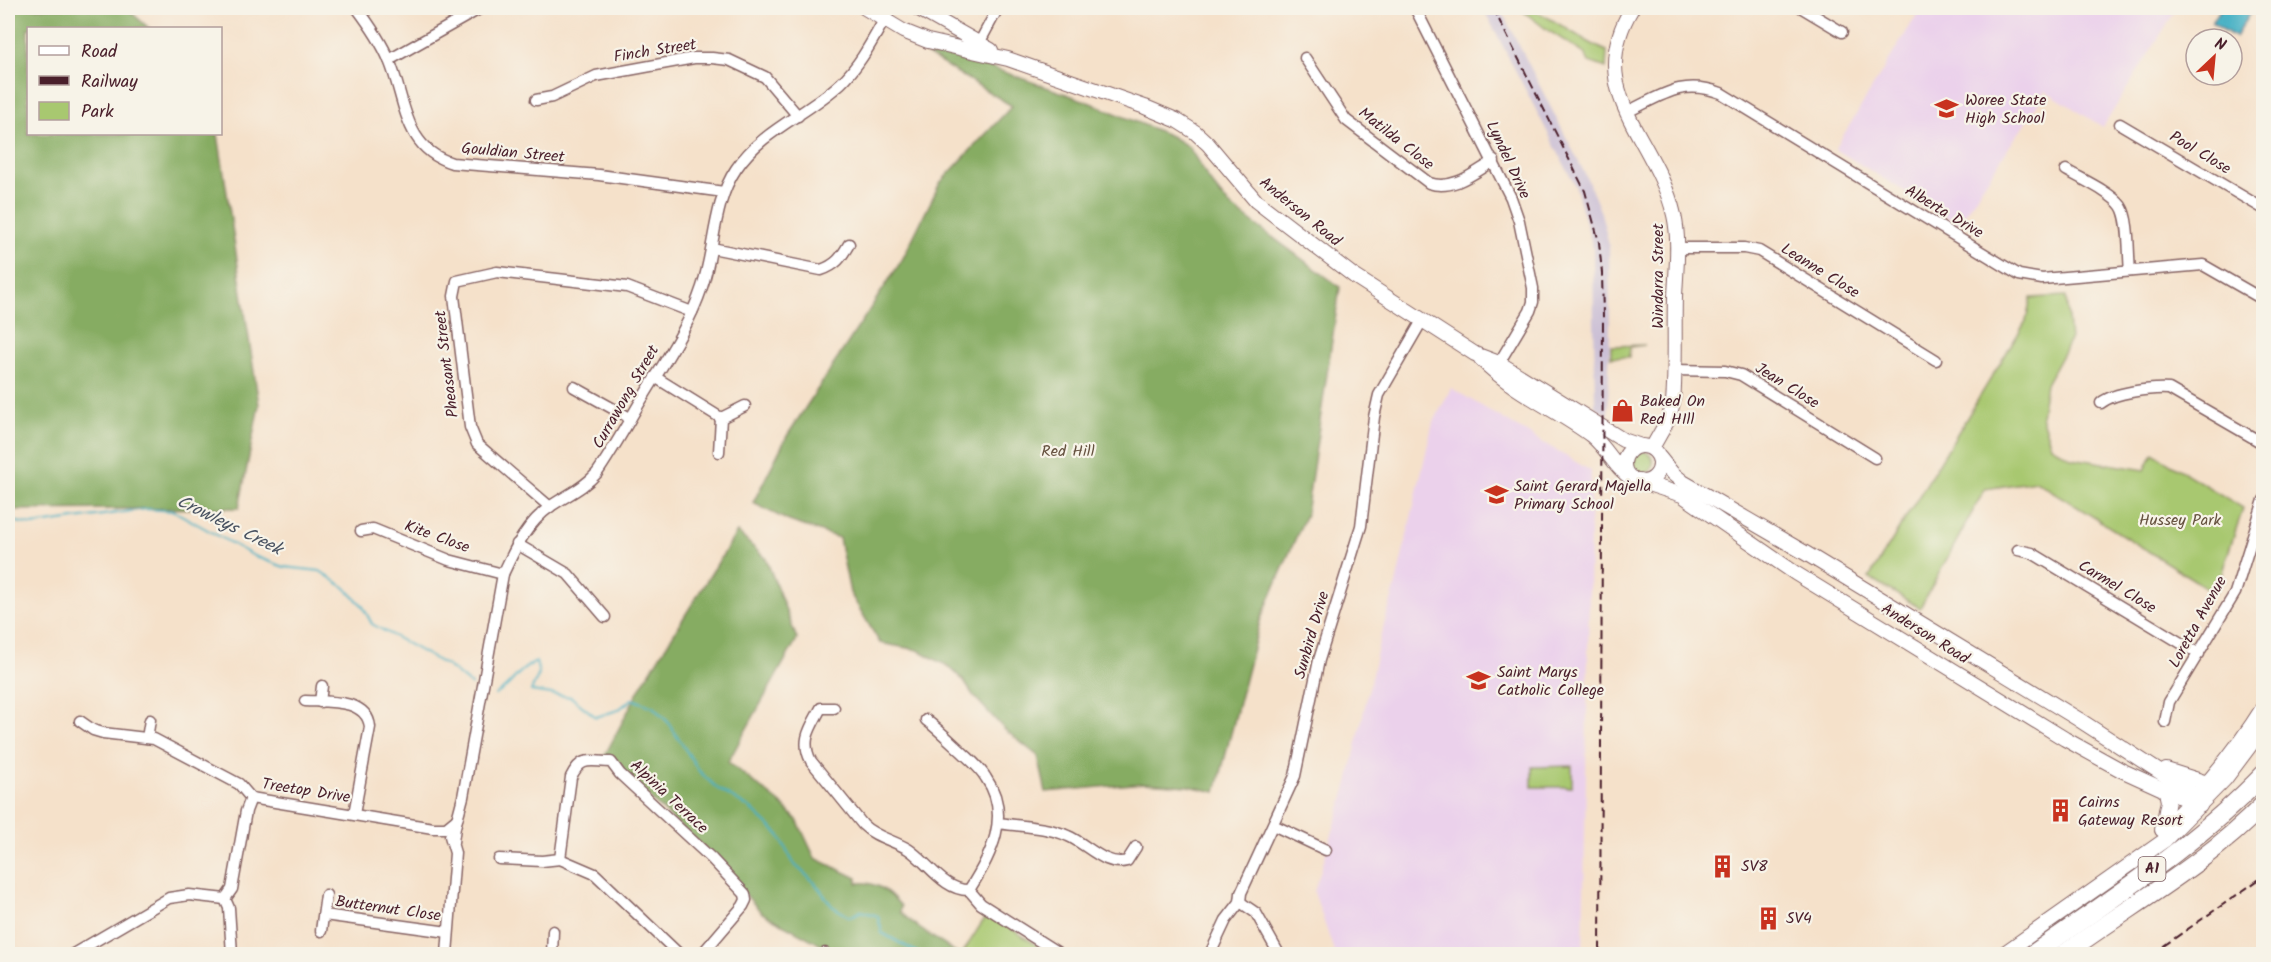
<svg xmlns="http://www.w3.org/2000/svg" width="2271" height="962" font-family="Kalam,sans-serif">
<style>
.built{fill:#ebd1eb}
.industrial{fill:#cbbfd5}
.green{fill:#a8c870;stroke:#79744e;stroke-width:1.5}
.forest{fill:#86ac62;stroke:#686646;stroke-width:1.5}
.water{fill:#47b1c5;stroke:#486878;stroke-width:1.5}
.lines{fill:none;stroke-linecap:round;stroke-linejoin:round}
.stream{stroke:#47b1c5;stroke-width:2}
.street-casing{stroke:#866363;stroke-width:13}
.secondary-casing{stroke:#866363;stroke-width:16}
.highway-casing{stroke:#866363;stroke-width:20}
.street{stroke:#fff;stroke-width:10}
.secondary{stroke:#fff;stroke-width:14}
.highway{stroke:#fff;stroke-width:18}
.rail{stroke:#4a1f2b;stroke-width:2;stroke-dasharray:9 4.5;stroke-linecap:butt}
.labels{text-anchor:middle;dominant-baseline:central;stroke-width:4.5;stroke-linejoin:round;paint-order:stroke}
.shield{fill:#f7f3e8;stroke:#7e5f64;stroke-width:1.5}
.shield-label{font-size:15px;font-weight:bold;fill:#4a1f2b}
.street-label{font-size:16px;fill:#4a1f2b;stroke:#f7f3e8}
.poi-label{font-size:16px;fill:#4a1f2b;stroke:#f7f3e8;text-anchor:start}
.park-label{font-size:16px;fill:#665240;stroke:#f7f3e8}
.water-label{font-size:18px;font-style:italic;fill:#495261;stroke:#f7f3e8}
</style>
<rect width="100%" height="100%" fill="#f7f3e8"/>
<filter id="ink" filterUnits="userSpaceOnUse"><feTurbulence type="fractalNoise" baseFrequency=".0167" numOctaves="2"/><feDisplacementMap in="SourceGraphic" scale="12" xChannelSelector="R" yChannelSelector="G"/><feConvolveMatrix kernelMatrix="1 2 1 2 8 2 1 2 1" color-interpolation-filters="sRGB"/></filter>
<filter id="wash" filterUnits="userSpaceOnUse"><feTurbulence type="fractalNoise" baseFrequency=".008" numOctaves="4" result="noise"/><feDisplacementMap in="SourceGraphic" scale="24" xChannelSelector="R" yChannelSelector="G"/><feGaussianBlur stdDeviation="1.35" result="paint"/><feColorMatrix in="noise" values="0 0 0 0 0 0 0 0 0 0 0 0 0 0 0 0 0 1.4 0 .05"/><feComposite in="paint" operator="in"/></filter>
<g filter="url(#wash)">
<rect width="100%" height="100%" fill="#f5e1ca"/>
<g class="built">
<polygon points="1909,8 2177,8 2103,127 2046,91 1958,224 1835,149 1918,13"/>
<polygon points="1451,388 1591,471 1583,954 1335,954 1314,892 1348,783 1380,638 1395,588 1432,426"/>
</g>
<polygon class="industrial" points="1483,8 1500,8 1586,176 1601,213 1609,245 1610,324 1608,415 1595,407 1593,247 1575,185"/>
<g class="green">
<path d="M1519,8c23,-1 62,34 88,43l-1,17 -17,-6 -4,-8 -39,-25z"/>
<polygon points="2066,296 2070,340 2046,384 2041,416 2051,446 2072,458 2145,470 2153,453 2243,508 2215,593 2036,481 1985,489 1920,608 1869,578 2026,321 2031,298"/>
<polygon points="1645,345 1630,347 1629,357 1611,357 1611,346"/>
<circle cx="1641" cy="463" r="12"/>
<polygon points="1572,766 1572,787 1532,787 1532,767"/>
<polygon points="988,913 1050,954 962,954"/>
</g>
<g class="forest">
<polygon points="8,8 126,8 149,28 28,28 28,134 218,134 259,405 239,508 8,510"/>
<polygon points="928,55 959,56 1083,100 1171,136 1189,147 1209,180 1229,205 1340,287 1306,514 1260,621 1216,792 1189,786 1144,783 1046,792 1038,756 1004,729 973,695 963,680 948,666 918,650 880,643 850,593 839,538 789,521 753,503 787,436 902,260 940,183 1012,106"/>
<path d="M737,532l29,27 31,80 -69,123 52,41 17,17 18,38 42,20v5c20,-2 32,9 44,23l-1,6 19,16 39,26h-120l-76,-41 -60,-67 -98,-89 37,-71z"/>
</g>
<polygon class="water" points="2221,8 2253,8 2235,37 2212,23"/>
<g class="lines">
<g class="stream">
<polyline points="8,520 32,525 146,509 174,511 254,556 284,567 320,571 344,587 362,605 372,624 449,667 471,685"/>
<path d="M495,695c18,-10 20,-24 41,-33l3,12 -8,17 40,6 25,20 22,-7 14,-11 21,8 15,15 31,49 19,18 33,20 28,26 15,29 21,19 17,23 18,11 11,-6 17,5 4,17 38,21"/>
</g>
</g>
</g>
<g filter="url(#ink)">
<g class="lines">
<defs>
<g id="street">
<path d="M357,8c12,16 24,33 32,52 17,40 14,88 63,103l147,12 125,17"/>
<polyline points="1415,8 1511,198 1519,221 1533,288 1533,302 1530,311 1499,363"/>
<polyline points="1802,8 1842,32"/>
<polyline points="976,49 998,8"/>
<path d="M1305,58l41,62 83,63c24,8 45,-10 65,-22"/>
<polyline points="389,60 481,8"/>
<polyline points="536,100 552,97 596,76 694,58 712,58 729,60 765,77 798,116"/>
<path d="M1627,112c34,-16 55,-34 94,-19l298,182 23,4 161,-14 61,35"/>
<polyline points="2120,124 2264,209"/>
<path d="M2066,170c15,9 45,22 55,36 9,13 7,49 9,65"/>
<path d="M712,248l109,22c15,-5 20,-12 28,-26"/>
<polyline points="1676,248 1744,248 1759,251 1936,360"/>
<polyline points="1674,370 1725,371 1741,375 1875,458"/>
<polyline points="655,377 721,418 745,406"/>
<polyline points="574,387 630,418"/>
<path d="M2101,403c13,-11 51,-15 68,-14l95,55"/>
<polyline points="719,452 721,418"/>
<polyline points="550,507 477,444 470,427 454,296 457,281 497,272 627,287 692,312"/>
<polyline points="361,531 373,529 449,560 503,574"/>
<polyline points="517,544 568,574 605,617"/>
<polyline points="2018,550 2032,553 2199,654"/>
<path d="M305,701c21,1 62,-3 65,26l-16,87"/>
<polyline points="320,702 322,686"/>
<path d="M834,708h-13c-10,19 -21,32 -10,53l52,64c12,12 30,15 45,24 19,12 36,42 61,41l12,14 79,50"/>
<path d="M926,720c12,9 23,20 35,31 8,8 19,16 25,27 26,37 5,78 -17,112"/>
<polyline points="80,721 93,730 103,733 154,739 239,784 251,798"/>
<polyline points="2165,722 2169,702 2235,593 2264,500"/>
<polyline points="147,738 150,720"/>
<path d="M998,823c21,3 51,4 70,13 19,8 37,31 59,25l9,-14"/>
<polyline points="1273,825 1326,850"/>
<path d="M453,842l2,-15 8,-30 40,-223c12,-26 24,-51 48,-68 16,-11 33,-18 46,-33 16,-23 30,-49 45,-74 21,-35 47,-72 60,-112 13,-38 11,-84 34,-118 26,-39 71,-54 105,-86 22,-21 35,-50 50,-75"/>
<polyline points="499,859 542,861 560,859 595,874 679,954"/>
<path d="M560,859l11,-82c11,-22 19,-15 40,-15l9,12 91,84 34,36 1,6 -3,6 -41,48"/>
<polyline points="1240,902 1256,913 1279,954"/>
<polyline points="324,915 448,932"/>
<polyline points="321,931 326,895"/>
<polyline points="73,954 169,898 189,895 225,899"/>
<polyline points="232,954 229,908 225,899 232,889 246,811 251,798 433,828 446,828 457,819"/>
<polyline points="447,954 455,853 450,836"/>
<polyline points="552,954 553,931"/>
<polyline points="825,954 825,953"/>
<polyline points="1210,954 1226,920 1240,902 1241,893 1295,776 1319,660 1361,526 1374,417 1379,395 1423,319"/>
</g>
<g id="secondary">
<polyline points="865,8 903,31 928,41 1008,59 1145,107 1176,120 1195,132 1208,144 1256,201 1354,276 1475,354 1499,363 1623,440 1641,446"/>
<polyline points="917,8 991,50"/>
<path d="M1632,8c-50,84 24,129 42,207 6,26 2,55 1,82 -1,35 1,70 -2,105l-4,16 -17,30"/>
<path d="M1481,359c32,33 75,50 111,77 16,13 23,33 41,43"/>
<circle cx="1642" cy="464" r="18"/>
<polyline points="1660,458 1672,473 1683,482 1807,554 2078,719 2200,798"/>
<polyline points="1639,481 1682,495 1795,573 2065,739 2121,770 2200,806"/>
<polyline points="2166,770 2207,783"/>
<path d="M2163,829c38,-36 73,-78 101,-123"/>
<polyline points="2162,830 2168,801 2166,792"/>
<polyline points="2003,954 2165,840 2225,779 2264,727"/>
</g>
<g id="highway">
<path d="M2033,954c79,-56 163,-109 231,-180"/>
<path d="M2064,954c67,-49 141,-89 200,-150"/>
</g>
</defs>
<use href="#street" class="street-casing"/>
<use href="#secondary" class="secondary-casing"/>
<use href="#highway" class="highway-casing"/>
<use href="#street" class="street"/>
<use href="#secondary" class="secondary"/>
<use href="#highway" class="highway"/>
<g class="rail">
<polyline points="1493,8 1585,191 1599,242 1602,273 1603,317 1600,954"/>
<polyline points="2152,954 2264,876"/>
</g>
</g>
</g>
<defs>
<symbol id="school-bare" viewBox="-9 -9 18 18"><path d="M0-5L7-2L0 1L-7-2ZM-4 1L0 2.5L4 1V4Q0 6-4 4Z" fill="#c8321e" stroke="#f7f3e8" stroke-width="2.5" paint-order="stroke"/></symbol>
<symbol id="shop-bare" viewBox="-9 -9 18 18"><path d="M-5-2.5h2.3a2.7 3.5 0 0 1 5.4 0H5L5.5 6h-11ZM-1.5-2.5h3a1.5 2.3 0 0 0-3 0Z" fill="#c8321e" stroke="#f7f3e8" stroke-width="2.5" paint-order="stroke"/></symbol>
<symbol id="building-bare" viewBox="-9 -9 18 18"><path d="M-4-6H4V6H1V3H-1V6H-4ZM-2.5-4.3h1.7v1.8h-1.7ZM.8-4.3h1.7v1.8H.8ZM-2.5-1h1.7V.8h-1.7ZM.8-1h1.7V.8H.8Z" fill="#c8321e" stroke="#f7f3e8" stroke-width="2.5" paint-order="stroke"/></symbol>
</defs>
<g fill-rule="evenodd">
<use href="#school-bare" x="1930" y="92" width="33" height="33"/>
<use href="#shop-bare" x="1606" y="394" width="33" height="33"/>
<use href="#school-bare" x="1480" y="478" width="33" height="33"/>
<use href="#school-bare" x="1462" y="664" width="33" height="33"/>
<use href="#building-bare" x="2044" y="794" width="33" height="33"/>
<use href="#building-bare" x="1706" y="850" width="33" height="33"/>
<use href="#building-bare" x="1752" y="902" width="33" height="33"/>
</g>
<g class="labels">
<rect class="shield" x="2138.5" y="857" width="27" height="24" rx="4.5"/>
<g class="shield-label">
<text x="2152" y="869">A1</text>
</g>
<g class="street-label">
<text transform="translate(655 51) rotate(-9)">Finch Street</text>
<text transform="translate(1396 139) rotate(38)">Matilda Close</text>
<text transform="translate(513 153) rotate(5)">Gouldian Street</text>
<text transform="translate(2200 153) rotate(31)">Pool Close</text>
<text transform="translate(1508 160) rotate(65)">Lyndel Drive</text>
<text transform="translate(1300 212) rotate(39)">Anderson Road</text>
<text transform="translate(1944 212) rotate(31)">Alberta Drive</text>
<text transform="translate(1820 271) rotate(32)">Leanne Close</text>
<text transform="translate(1658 276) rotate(-90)">Windarra Street</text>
<text transform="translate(447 364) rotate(-97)">Pheasant Street</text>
<text transform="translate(1787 386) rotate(32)">Jean Close</text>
<text transform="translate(626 397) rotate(-60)">Currawong Street</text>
<text transform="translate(437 537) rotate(20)">Kite Close</text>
<text transform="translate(2117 587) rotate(31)">Carmel Close</text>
<text transform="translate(2198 622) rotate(-61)">Loretta Avenue</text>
<text transform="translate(1925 634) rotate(32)">Anderson Road</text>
<text transform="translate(1312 635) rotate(-74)">Sunbird Drive</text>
<text transform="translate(306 791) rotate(9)">Treetop Drive</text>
<text transform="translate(669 797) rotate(43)">Alpinia Terrace</text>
<text transform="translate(388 909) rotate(8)">Butternut Close</text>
</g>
<g class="poi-label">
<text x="1965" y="100">Woree State<tspan x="1965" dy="18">High School</tspan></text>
<text x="1640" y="401">Baked On<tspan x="1640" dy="18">Red HIll</tspan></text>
<text x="1514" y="486">Saint Gerard Majella<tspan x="1514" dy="18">Primary School</tspan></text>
<text x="1497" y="672">Saint Marys<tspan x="1497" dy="18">Catholic College</tspan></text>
<text x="2078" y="802">Cairns<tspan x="2078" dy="18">Gateway Resort</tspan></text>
<text x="1741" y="866">SV8</text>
<text x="1786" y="918">SV4</text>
</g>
<g class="park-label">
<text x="1068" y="451">Red Hill</text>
<text x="2180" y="520">Hussey Park</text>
</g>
<g class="water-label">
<text transform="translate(229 526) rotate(26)">Crowleys Creek</text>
</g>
</g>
<rect width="2271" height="962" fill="none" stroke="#f7f3e8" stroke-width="30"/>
<rect x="27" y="27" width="195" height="108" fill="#f7f3e8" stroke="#b29e9c" stroke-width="1.5"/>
<rect x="39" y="46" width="30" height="9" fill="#ffffff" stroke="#b29e9c" stroke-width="1.5"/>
<text x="81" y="57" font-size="18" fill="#4a1f2b">Road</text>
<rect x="39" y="76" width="30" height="9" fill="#4a1f2b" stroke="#b29e9c" stroke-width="1.5"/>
<text x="81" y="87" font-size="18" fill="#4a1f2b">Railway</text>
<rect x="39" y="102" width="30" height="18" fill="#a8c870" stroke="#b29e9c" stroke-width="1.5"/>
<text x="81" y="117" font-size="18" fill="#4a1f2b">Park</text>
<g transform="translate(2214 57) rotate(26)"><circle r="28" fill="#f7f3e8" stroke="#b29e9c" stroke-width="1.5"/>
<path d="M0-4.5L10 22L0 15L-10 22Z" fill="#c8321e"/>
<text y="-9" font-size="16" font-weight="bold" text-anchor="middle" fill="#4a1f2b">N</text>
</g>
</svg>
